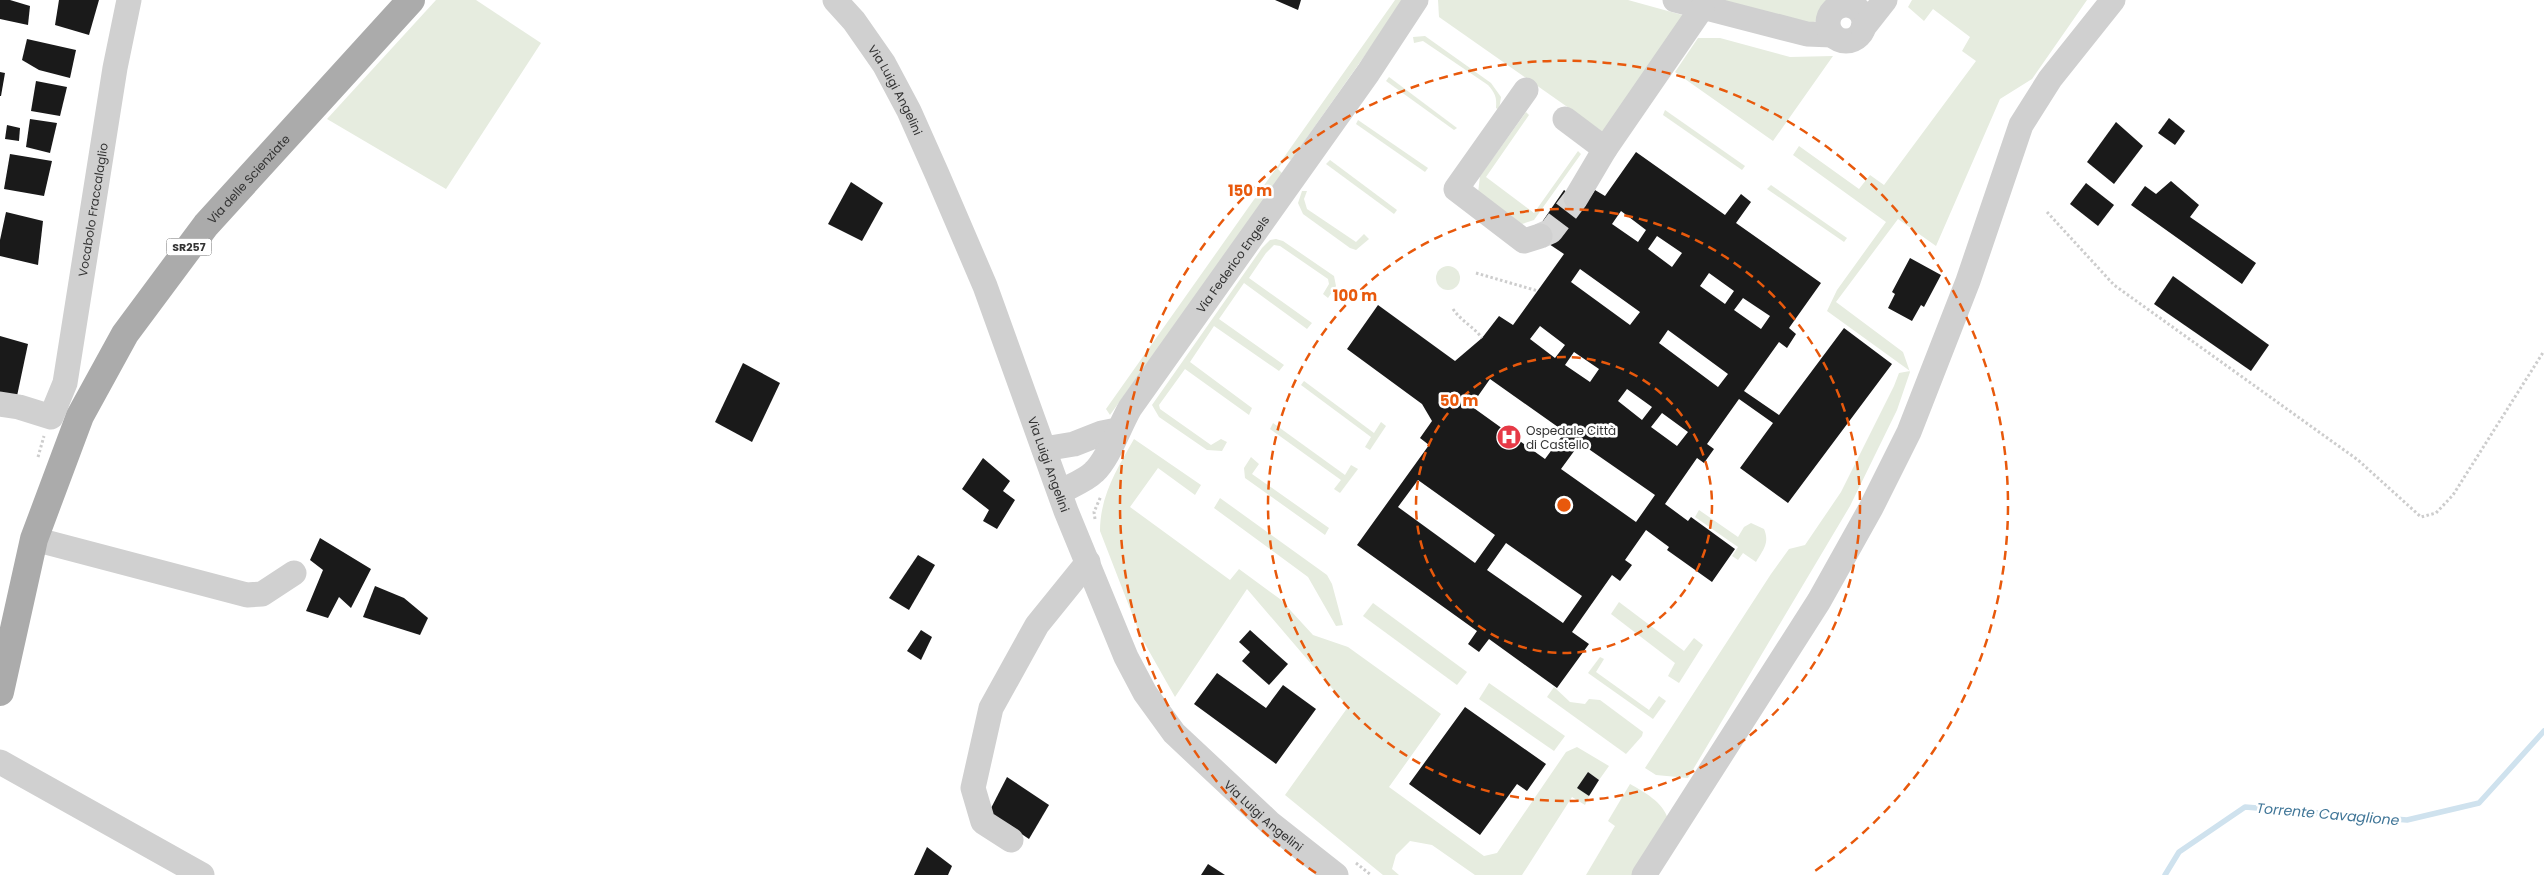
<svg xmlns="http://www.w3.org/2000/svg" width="2544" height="875" font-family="Poppins,sans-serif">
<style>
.green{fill:#e6ecdf}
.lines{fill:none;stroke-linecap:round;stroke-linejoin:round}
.stream{stroke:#cfe2ee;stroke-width:5.5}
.building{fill:#1a1a1a;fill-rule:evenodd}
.minor-tunnel{stroke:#d6d6d6;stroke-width:25;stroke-dasharray:25 12;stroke-linecap:butt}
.path{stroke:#cdcdcd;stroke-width:3;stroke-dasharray:2.5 2.5;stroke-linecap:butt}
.minor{stroke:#d0d0d0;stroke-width:25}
.major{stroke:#ababab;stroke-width:28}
.ring{fill:none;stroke:#e8590c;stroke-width:2.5;stroke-dasharray:9 6}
.labels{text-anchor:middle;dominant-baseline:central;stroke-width:5;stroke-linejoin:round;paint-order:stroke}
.shield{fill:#fff;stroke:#707070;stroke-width:1}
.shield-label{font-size:11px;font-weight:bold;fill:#333}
.street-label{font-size:12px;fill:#333;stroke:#fff}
.poi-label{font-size:12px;fill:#333;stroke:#fff;text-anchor:start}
.water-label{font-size:14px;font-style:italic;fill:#3f7597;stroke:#fff}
.centre{fill:#e8590c;stroke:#fff;stroke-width:2.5}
.ring-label{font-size:15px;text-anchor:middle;font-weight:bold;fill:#e8590c;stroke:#fff;stroke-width:5;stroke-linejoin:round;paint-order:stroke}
</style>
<rect width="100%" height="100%" fill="#fff"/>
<g class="green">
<polygon points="436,0 476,0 541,43 446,189 327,119"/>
<polygon points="1395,0 1404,0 1291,160 1285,158 1278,169 1283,174 1110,415 1106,409"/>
<polygon points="1438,0 1628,0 1686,16 1603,132 1439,17"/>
<path d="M1712,0h149c-42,42 -101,14 -149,0z"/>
<polygon points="1912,0 2087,0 2032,79 2000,99 1936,246 1898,219 1836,302 1903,352 1910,372 1897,410 1850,506 1688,778 1656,775 1645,768 1771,574 1789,549 1805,545 1841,492 1894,386 1899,373 1910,371 1827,311 1837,290 1886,222 1793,155 1799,146 1859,189 1870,175 1884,185 1976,61 1962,51 1970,37 1933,9 1924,21 1908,7"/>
<path d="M1425,36l66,47 10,14 -2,13 -3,-2c1,-11 -1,-15 -8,-23l-65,-44 -9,2 -1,-6z"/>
<polygon points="1698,38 1720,38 1790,57 1833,56 1773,141 1675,72"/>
<polygon points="1389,77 1457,128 1454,130 1386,81"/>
<polygon points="1665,110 1745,166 1742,170 1663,115"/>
<polygon points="1526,112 1529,115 1486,177 1534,213 1578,151 1581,154 1534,220 1522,224 1478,193 1480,176"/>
<polygon points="1358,120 1428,168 1425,172 1356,124"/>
<polygon points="1330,160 1397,210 1394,214 1326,164"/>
<polygon points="1771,185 1847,238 1844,242 1767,189"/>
<polygon points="1302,191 1307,191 1304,199 1307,209 1356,242 1364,234 1369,239 1356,250 1350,248 1303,214 1298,203"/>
<polygon points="1276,239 1283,241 1334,276 1336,286 1328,298 1323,294 1329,284 1328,279 1280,246 1274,245 1266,253 1249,278 1312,323 1307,329 1244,283 1219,319 1284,365 1279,371 1214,326 1190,362 1252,408 1249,415 1185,369 1159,405 1160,409 1211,445 1221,439 1227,442 1222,451 1207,450 1159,417 1152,405 1262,248 1270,240"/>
<circle cx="1448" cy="278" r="12"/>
<polygon points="1304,381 1374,433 1381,422 1386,426 1370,450 1365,447 1371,437 1301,385"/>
<polygon points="1273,423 1345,475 1351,465 1358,469 1340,493 1334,489 1341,480 1270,429"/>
<path d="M1134,439l67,46 -6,10 -37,-27 -28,39 100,73 9,-11 41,30 33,36 35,12 93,67 -52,73 95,69 13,-3 69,-101 11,-5 32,19 -10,14 -11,-8 -10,16 11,8 -4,9 -13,-8 -50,78h-47l-43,-30 -22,-4 -14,14 -4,14 7,6h-16l-98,-80 63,-88 -101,-118 -72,108 -34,-60 -41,-106c0,-35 17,-62 34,-92z"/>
<polygon points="1251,457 1259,464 1252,474 1329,528 1325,535 1245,478 1244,468"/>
<polygon points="1220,498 1327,575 1332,584 1343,625 1336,626 1308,577 1214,508"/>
<path d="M1699,510l39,27 6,-10 7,-4 13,6c6,14 -1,21 -8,33l-13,-9 -5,7 -6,-4 6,-9 -43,-30z"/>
<polygon points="1619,602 1684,651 1694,638 1703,645 1679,683 1668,676 1675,663 1611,614"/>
<polygon points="1373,603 1467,672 1457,685 1363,616"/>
<polygon points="1600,657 1604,659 1596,672 1649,710 1659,696 1666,701 1653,719 1588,673"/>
<polygon points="1489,683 1565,736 1554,751 1479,699"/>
<polygon points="1554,687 1570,702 1585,704 1589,699 1600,700 1643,732 1642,736 1626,754 1547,697"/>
<path d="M1630,784c14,8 33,18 38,35l-35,56h-47l29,-49 -7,-5z"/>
</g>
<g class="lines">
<polyline class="stream" points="2165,875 2179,852 2245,807 2407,820 2479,803 2544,731"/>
</g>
<g class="building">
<polygon points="0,0 10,0 30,6 28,25 0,19"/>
<polygon points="59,0 99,0 89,35 55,25"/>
<polygon points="1275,0 1301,0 1298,10"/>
<polygon points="27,39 76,50 70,78 39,70 22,60"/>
<polygon points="0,72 5,73 1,96 0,96"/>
<polygon points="36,81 67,87 60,116 31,111"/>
<polygon points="2169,118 2185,131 2175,145 2158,133"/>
<polygon points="30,119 57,123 50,153 26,147"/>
<polygon points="2116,122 2143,146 2114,184 2087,162"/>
<polygon points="7,125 20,128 19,141 5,139"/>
<path d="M1636,152l89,63 16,-21 10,8 -15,21 85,60 -32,45 7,6 -9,14 -8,-6 -35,49 35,24 65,-87 48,36 -104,139 -48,-35 33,-45 -34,-24 -32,45 7,5 -10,14 -7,-5 -32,46 23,17 3,-4 44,32 -23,33 -45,-32 2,-3 -23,-17 -21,30 7,5 -12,16 -8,-6 -40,57 17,12 -32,44 -68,-49 -10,13 -11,-8 9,-13 -120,-86 72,-100 -9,-7 12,-17 -10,-17 -75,-55 31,-44 77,56 27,-23 17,-22 14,9 51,-71 -18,-12 -6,-17 24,-35 21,15 10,-15 10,6zM1621,211l25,19 -8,12 -26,-18zM1657,236l25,17 -10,14 -24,-18zM1580,269l60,43 -10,13 -59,-43zM1709,273l25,18 -9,13 -25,-18zM1743,298l27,18 -9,13 -27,-19zM1540,326l25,19 -10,13 -25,-19zM1668,330l60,44 -10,13 -59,-44zM1574,352l25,17 -9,13 -25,-17zM1490,379l75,53 -20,27 -74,-53zM1627,389l25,18 -10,13 -24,-19zM1662,413l26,19 -11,14 -26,-19zM1580,443l75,52 -19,27 -75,-53zM1418,480l77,55 -20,28 -77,-56zM1506,543l76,53 -19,27 -76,-53z"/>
<polygon points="10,154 52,161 44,196 4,189"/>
<polygon points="2171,181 2199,205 2190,217 2256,263 2242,284 2131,205 2145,186 2156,194"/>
<polygon points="851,182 883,203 862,241 828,224"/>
<polygon points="2086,183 2114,205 2098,226 2070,204"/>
<polygon points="6,212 43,221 38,265 0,256 0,240"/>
<polygon points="1910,258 1941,275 1924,307 1921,305 1912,321 1888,308 1895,294 1892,292"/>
<polygon points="2173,276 2269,345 2251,371 2154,304"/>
<polygon points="0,336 28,344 17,396 0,392"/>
<polygon points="743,363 780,383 752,442 715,422"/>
<polygon points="983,458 1010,481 1003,491 1015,500 997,529 983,521 989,510 962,489"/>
<polygon points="320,538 371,569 351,608 339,597 328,618 306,611 323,570 310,560"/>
<polygon points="918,555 935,565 909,610 889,598"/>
<polygon points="375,586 404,598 428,618 420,635 363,617"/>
<polygon points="921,630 932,637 921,660 907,651"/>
<polygon points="1250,630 1288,664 1269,685 1242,661 1250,652 1239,642"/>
<polygon points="1217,673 1266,708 1283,685 1316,709 1276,764 1194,704"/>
<polygon points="1465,707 1546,764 1527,791 1517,784 1480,835 1409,784"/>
<polygon points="1588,772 1599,780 1589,796 1577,788"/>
<polygon points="1007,777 1049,805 1029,839 989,812"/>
<polygon points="927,847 952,866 948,875 914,875"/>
<polygon points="1208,864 1225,875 1201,875"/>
</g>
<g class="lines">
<polyline class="minor-tunnel" points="1540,236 1551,231 1576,198"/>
<g class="path">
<polyline points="2047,212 2114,285 2358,460 2421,517 2436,513 2453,495 2544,351"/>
<polyline points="1476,273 1538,291"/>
<path d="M1453,309c8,12 21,18 29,29"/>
<polyline points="38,457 44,436"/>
<polyline points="1095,519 1094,512 1101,496"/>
<polyline points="1356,863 1371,875"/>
</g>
<g class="minor">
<path id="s1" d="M835,0l19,21 30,43 25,47 28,63 48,112 81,225 60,146 19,36 29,40 96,90 66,52"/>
<polyline points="1675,0 1807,34 1832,35"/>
<circle cx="1846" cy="23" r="18"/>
<polyline points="1863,28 1885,0"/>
<polyline points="1526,90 1456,189 1524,241 1540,236"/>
<polyline points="1565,119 1605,149"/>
<polyline points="1576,198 1605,149 1702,8"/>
<path id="s2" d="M0,404l19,3 32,10 14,-34 50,-315 14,-68"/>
<polyline points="1044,449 1074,444 1102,433 1117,430"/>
<path id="s3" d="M1060,492c10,-6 25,-11 34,-20 15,-14 25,-45 36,-64l238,-335 48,-73"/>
<polyline points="34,539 247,595 262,594 294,573"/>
<polyline points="0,762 202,875"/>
<polyline points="1011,840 983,822 973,788 991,708 1037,625 1088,562"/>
<polyline points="1644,875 1819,601 1871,508 1909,432 1968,281 2021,125 2050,79 2113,0"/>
</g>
<path class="major" id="s4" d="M0,692l34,-153 46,-123 45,-82 81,-109 205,-225"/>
</g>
<g class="ring">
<circle cx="1564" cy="505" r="148"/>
<circle cx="1564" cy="505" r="296"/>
<path d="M1316 873A444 444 0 1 1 1812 873"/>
</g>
<defs>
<symbol id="hospital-disc" viewBox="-11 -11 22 22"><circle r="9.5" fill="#e63946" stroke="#fff"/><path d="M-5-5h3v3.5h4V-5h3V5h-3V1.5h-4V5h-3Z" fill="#fff"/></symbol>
</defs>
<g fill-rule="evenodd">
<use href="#hospital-disc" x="1495" y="423" width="28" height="28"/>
</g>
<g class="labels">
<rect class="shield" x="166.5" y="238.5" width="45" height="17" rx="4"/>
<g class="shield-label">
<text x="189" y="247">SR257</text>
</g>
<g class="street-label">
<text stroke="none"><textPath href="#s1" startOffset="109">Via Luigi Angelini</textPath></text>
<text stroke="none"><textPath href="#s4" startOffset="580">Via delle Scienziate</textPath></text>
<text stroke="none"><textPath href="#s2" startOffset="265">Vocabolo Fraccalaglio</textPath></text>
<text stroke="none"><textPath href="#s3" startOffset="290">Via Federico Engels</textPath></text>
<text stroke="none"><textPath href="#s1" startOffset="514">Via Luigi Angelini</textPath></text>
<text stroke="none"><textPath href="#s1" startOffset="934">Via Luigi Angelini</textPath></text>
</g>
<g class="poi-label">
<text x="1526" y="430">Ospedale Città<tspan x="1526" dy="14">di Castello</tspan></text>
</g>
<g class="water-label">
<text transform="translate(2328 814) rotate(5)">Torrente Cavaglione</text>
</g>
</g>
<circle cx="1564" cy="505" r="8" class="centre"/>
<g class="ring-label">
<text x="1250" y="196">150 m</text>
<text x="1355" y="301">100 m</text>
<text x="1459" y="406">50 m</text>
</g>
</svg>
